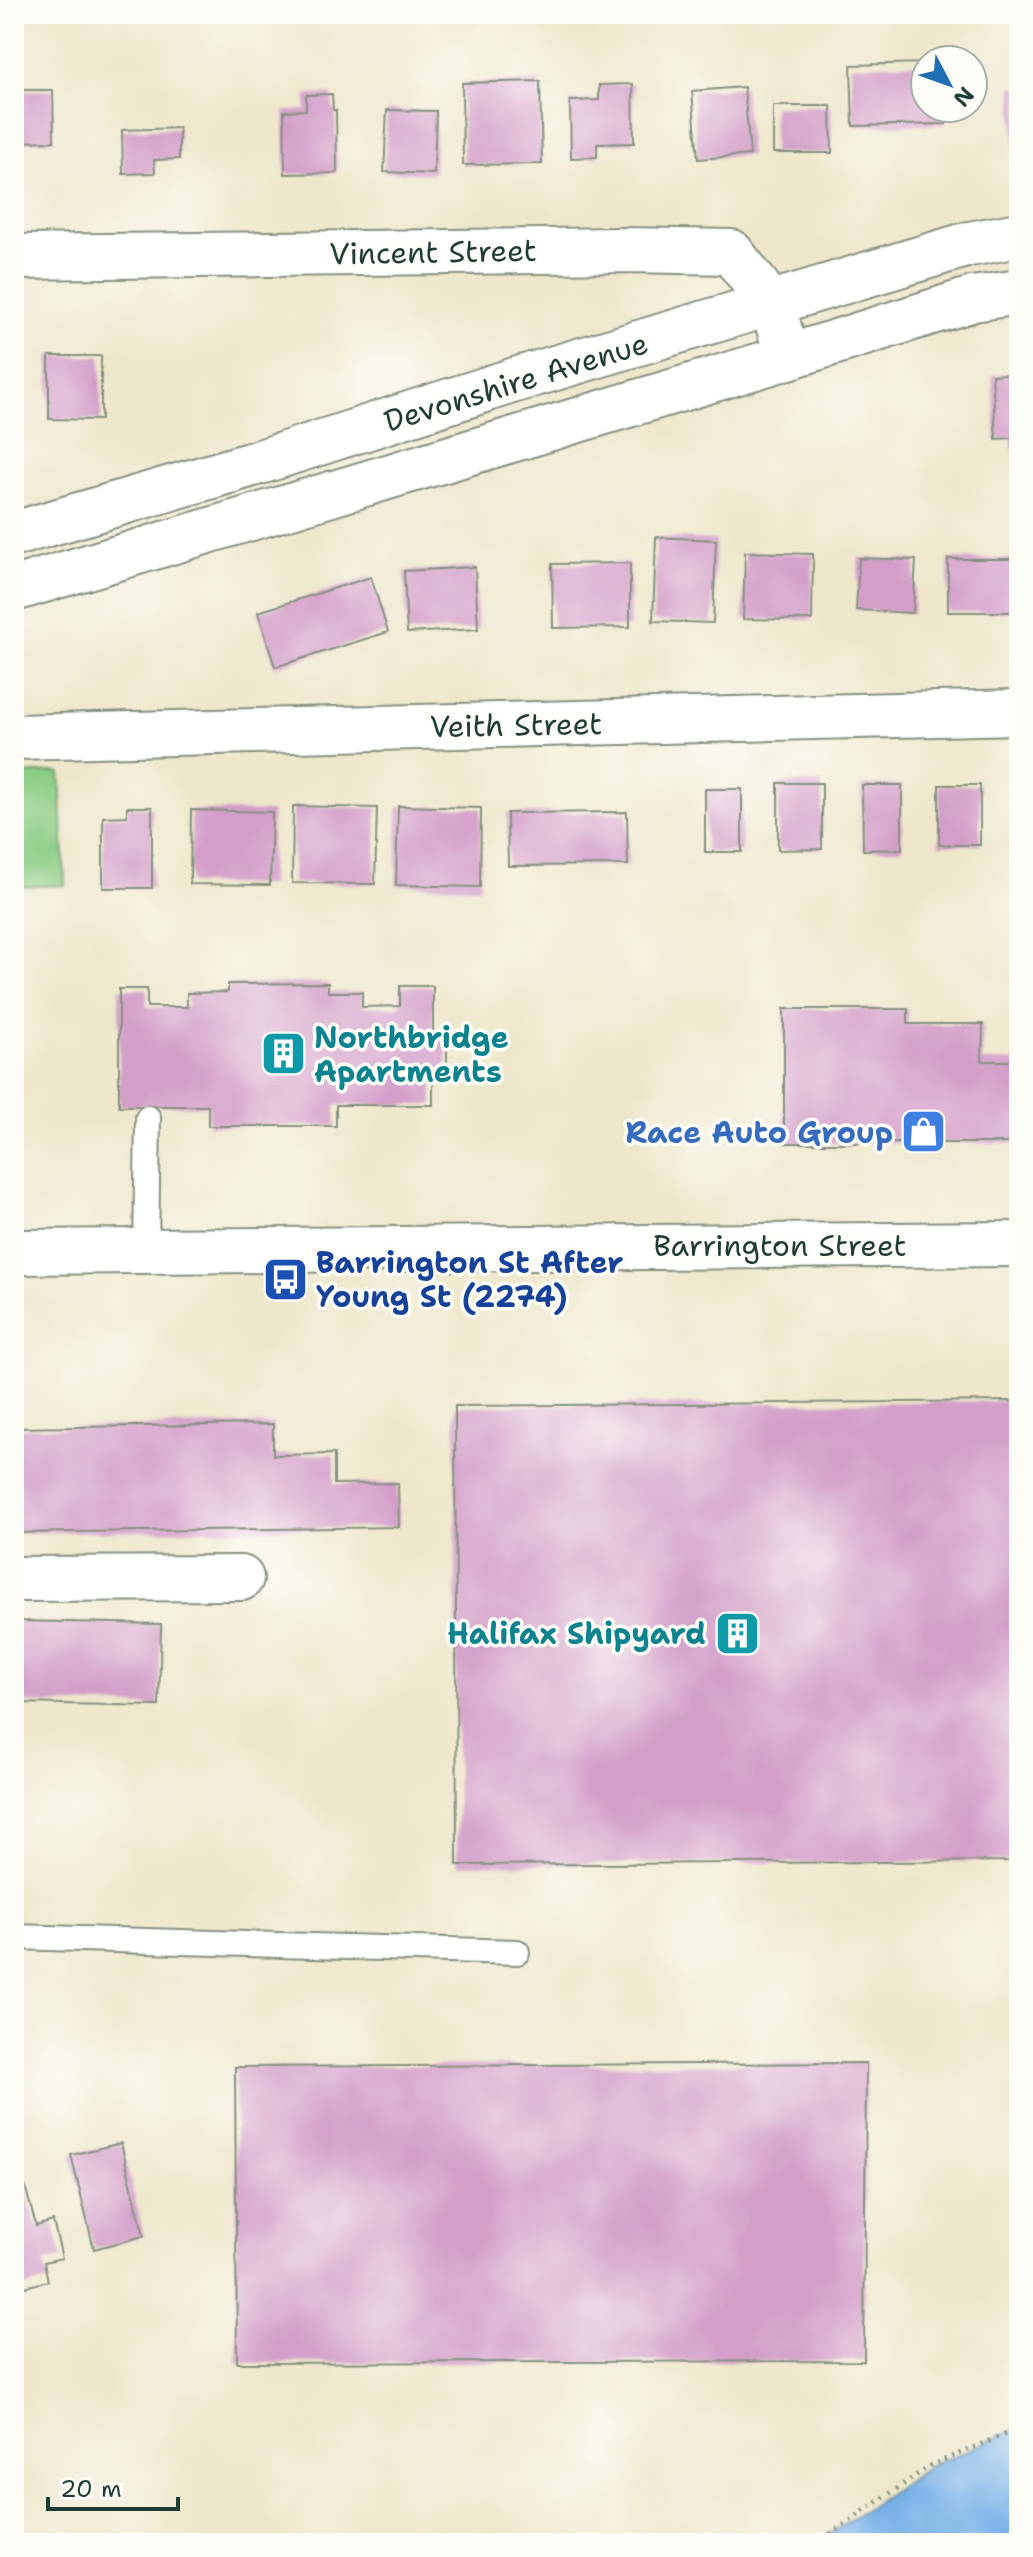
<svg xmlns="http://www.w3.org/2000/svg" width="1033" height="2557" font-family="'Shantell Sans',sans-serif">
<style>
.green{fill:#8dce85;stroke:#56865c;stroke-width:2}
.water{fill:#77b1e8;stroke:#4b778e;stroke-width:2}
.building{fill:#d39fc9}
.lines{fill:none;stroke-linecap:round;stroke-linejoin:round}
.service-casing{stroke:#869280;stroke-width:28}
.minor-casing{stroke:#869280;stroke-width:48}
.tertiary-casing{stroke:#869280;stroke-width:48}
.primary-casing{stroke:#869280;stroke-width:48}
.path{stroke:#869280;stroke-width:5;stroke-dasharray:2 6;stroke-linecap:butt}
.service{stroke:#fff;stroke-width:24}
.minor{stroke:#fff;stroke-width:44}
.tertiary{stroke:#fff;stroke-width:44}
.primary{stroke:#fff;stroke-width:44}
.labels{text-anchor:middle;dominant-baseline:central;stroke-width:7;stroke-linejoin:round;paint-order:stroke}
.street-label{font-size:30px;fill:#1f3d34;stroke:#fdfcf7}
.culture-label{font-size:30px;font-weight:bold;fill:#0d838f;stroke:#fdfcf7;text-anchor:start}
.shop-label{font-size:30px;font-weight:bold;fill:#366cbe;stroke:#fdfcf7;text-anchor:end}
.transit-label{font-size:30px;font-weight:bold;fill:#164399;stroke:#fdfcf7;text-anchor:start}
</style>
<rect width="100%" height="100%" fill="#fdfcf7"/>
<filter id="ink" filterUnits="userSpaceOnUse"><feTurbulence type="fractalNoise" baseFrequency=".0125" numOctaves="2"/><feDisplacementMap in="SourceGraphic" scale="16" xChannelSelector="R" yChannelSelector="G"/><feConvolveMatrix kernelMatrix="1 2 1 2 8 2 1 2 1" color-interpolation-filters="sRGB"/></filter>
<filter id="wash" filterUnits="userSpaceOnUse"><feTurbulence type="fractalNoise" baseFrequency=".006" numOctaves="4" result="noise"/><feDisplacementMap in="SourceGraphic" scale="32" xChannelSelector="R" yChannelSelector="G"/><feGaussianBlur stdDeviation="1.8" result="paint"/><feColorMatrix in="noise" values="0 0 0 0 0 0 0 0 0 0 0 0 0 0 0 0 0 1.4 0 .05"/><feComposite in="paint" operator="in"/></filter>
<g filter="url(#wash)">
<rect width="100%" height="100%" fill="#eee7cb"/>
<polygon class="green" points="60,772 65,885 14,887 14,774"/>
<polygon class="water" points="1019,2428 1019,2543 817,2543 930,2466"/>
<g id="blocks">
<g class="building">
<polygon points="925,63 925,108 946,108 946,124 853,126 851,65"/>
<polygon points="540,81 542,164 463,165 462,83"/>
<polygon points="633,84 634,143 597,144 597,157 571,158 570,101 599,100 599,85"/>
<polygon points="744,87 750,155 698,159 692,91"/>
<polygon points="1012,87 1019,87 1019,151 1015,151"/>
<polygon points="14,90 53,90 54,141 14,142"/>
<polygon points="332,94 333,110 336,110 337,173 285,174 284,111 306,110 306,95"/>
<polygon points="773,106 831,106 832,153 773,153"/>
<polygon points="387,110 436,111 434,174 384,172"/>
<polygon points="179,128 179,159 154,160 155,173 123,174 122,130"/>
<polygon points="49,356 101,356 101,420 49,419"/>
<polygon points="1019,373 1019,451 1013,451 1012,438 996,439 992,375"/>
<polygon points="656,537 716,540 713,623 653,621"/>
<polygon points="745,552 813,554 812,620 743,619"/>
<polygon points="859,558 916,560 913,613 856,610"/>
<rect x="948" y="559" width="67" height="53"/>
<polygon points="630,563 630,627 553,628 552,564"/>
<polygon points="475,567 478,629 407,633 404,571"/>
<polygon points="371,577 388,632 275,667 258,612"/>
<polygon points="778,783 822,783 822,849 778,850"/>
<polygon points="862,785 902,785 902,849 863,850"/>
<rect x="939" y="785" width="41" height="60"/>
<rect x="705" y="789" width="37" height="63"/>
<polygon points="293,806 377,808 375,884 292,883"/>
<polygon points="398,806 481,808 480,887 396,885"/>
<polygon points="127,807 152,807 152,888 103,888 103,817 127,816"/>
<polygon points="191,810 272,812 270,885 190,884"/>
<polygon points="14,812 17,812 17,860 14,861"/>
<polygon points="627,812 628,865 508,866 507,813"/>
<polygon points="328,983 328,992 362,992 362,1007 400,1006 400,986 433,986 433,1032 447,1032 447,1076 433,1076 433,1105 336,1105 336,1126 208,1126 208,1106 119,1106 119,989 147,989 147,1007 187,1007 187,993 228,992 228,984"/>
<polygon points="784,1009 908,1009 908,1024 983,1024 982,1061 1019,1061 1019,1143 784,1143"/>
<polygon points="1019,1401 1019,1861 457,1865 455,1406"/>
<polygon points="273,1424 273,1455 334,1454 334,1484 398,1483 399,1527 14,1533 14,1428"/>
<polygon points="14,1621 161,1624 159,1706 14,1703"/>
<polygon points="866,2063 864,2361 237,2363 235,2067"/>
<polygon points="121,2143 144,2236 94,2249 71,2155"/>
<polygon points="20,2167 36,2226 53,2221 62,2258 44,2262 48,2281 14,2290 14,2168"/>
</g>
</g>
</g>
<g filter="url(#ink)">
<use href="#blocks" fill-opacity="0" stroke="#869280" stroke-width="2"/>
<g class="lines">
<defs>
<g id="service">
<polyline points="146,1249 148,1118"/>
<polyline points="14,1937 517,1952"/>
</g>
<g id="minor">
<polyline points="14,257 626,250 731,252 772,305 788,357"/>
<polyline points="14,737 1019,712"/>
<polyline points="14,1579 241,1578"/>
</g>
<g id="tertiary">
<polyline points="14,534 263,461 515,380 969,244 1019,235"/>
<polyline points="14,589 788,357 973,299 1019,292"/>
</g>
<polyline id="primary" points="14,1252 1019,1244"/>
</defs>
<use href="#service" class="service-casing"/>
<use href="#minor" class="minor-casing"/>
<use href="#tertiary" class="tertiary-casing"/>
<use href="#primary" class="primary-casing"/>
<g class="path">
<polyline points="732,2540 767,2543"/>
<polyline points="817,2543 930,2466 1019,2428"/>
</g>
<use href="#service" class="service"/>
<use href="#minor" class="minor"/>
<use href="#tertiary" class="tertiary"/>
<use href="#primary" class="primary"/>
</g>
</g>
<defs>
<symbol id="building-square" viewBox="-11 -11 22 22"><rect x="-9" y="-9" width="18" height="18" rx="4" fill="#0f9aa8" stroke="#fdfcf7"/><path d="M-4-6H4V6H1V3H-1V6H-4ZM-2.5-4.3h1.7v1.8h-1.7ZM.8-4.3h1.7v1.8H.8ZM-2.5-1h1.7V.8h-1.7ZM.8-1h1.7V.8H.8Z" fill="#fff"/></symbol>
<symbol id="shop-square" viewBox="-11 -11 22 22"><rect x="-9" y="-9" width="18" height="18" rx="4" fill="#3f7fe0" stroke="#fdfcf7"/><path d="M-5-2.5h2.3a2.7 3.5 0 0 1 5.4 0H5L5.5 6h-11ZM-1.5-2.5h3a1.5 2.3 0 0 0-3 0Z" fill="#fff"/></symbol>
<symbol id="bus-square" viewBox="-11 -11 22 22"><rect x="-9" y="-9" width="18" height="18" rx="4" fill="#1a4fb4" stroke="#fdfcf7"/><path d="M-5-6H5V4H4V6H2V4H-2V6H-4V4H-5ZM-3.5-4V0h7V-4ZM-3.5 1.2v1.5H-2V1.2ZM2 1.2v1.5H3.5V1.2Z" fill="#fff"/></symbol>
</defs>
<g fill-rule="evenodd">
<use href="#building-square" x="258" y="1028" width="51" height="51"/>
<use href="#shop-square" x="898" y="1106" width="51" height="51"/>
<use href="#bus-square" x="260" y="1254" width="51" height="51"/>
<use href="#building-square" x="712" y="1608" width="51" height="51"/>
</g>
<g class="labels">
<g class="street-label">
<text transform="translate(433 252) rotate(-1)">Vincent Street</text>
<text transform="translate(516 382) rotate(-17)">Devonshire Avenue</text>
<text transform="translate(516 725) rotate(-1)">Veith Street</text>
<text x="780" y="1245">Barrington Street</text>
</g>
<g class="culture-label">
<text x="314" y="1037">Northbridge<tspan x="314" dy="34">Apartments</tspan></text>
<text x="706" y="1633" text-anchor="end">Halifax Shipyard</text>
</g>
<g class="shop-label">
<text x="893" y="1132">Race Auto Group</text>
</g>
<g class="transit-label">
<text x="316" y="1262">Barrington St After<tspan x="316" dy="34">Young St (2274)</tspan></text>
</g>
</g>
<rect width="1033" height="2557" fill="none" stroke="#fdfcf7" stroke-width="48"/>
<g transform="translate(949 84) rotate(131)"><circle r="38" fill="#fdfcf7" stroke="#a4b0a9" stroke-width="2"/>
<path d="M0-6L14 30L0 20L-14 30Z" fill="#1f6fb2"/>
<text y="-12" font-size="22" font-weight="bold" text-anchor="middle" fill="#1f3d34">N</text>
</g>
<path d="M48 2497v12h130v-12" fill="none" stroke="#1f3d34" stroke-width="4"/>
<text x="60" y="2497" font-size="24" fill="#1f3d34" stroke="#fdfcf7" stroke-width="6" paint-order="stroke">20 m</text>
</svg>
